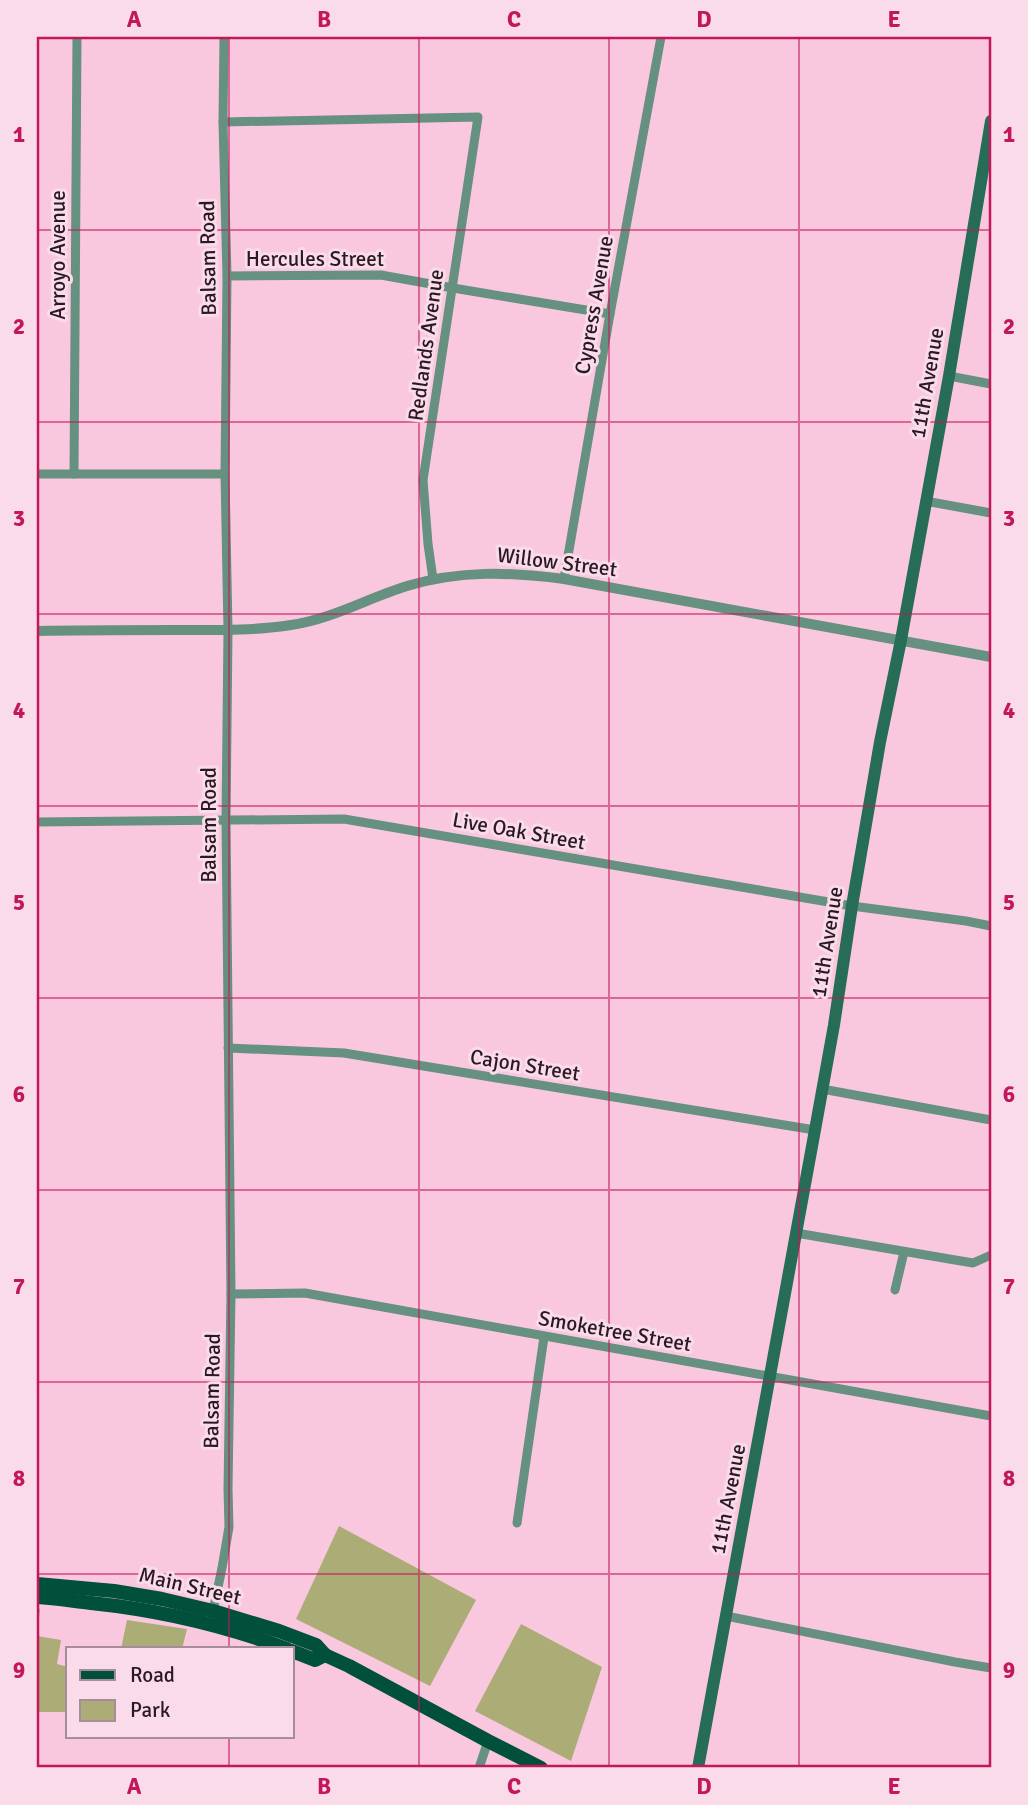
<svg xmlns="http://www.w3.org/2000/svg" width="1028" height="1805" font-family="Signika,sans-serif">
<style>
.green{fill:#acac77}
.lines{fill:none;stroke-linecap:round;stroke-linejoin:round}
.minor{stroke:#66907f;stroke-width:9}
.tertiary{stroke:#66907f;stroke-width:10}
.secondary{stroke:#276c56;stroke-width:12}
.primary{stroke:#00503b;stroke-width:14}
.grid{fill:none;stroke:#c2185b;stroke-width:2;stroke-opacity:0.55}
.labels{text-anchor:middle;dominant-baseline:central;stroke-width:6;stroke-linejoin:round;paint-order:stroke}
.street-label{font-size:21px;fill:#2a1922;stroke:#f9dbe9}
.neatline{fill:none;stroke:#c2185b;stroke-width:2.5}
.grid-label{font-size:23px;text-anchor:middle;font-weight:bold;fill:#c2185b}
</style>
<rect width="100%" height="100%" fill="#f9c8df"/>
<g class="green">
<polygon points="339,1526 476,1600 430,1686 296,1619"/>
<polygon points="37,1608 40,1609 37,1636 61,1640 57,1664 68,1667 68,1712 37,1712"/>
<polygon points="127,1620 187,1629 182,1649 121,1649"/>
<polygon points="521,1624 602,1667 571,1761 475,1711"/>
</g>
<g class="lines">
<g class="minor">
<polyline points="223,122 478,117 423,480 428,544 433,579"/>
<polyline points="227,276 381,275 453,288 610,314"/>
<polyline points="949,376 991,384"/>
<polyline points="37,474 225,474"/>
<polyline points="74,474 77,37"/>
<polyline points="925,501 991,513"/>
<polyline points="564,579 610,314 661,37"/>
<polyline points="37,822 344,819 852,906 966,921 991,926"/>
<polyline points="228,1048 344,1053 815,1130"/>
<polyline points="822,1089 991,1120"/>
<polyline points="796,1233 973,1263 991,1255"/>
<polyline points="895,1290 904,1252"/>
<polyline points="231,1294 305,1293 991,1416"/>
<polyline points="517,1523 544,1337"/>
<polyline points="213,1611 222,1568 229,1527 228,1489 231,1294 226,821 228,630 225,474 227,276 223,122 224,37"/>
<polyline points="726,1616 955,1662 991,1668"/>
<polyline points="479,1768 488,1741"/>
</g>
<path class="tertiary" d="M37,631c46,-1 92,-1 138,-1 39,0 78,1 116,-5 41,-6 77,-27 116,-39 53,-16 103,-14 157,-7l427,78"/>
<polyline class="secondary" points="698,1768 815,1130 834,1025 852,906 880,742 901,640 949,376 991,121"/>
<g class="primary">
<polyline points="37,1584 114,1591 162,1599 213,1611 279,1631 316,1645 325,1655 349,1666 488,1741 541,1768"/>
<path d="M37,1597c18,1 36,4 54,6 67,7 133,22 196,46"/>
<polyline points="292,1651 315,1660 325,1655"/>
</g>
</g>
<path class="grid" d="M229,37v1612M419,37v1731M609,37v1731M799,37v1731M37,230h954M37,422h954M37,614h954M37,806h954M37,998h954M37,1190h954M37,1382h954M37,1574h954M229,1737v31"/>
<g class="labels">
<g class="street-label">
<text transform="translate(58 255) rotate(-90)">Arroyo Avenue</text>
<text transform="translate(208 258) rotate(-91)">Balsam Road</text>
<text x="315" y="259">Hercules Street</text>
<text transform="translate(594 305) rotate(-80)">Cypress Avenue</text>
<text transform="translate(426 345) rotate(-82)">Redlands Avenue</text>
<text transform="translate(927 383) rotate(-80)">11th Avenue</text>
<text transform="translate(557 562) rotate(7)">Willow Street</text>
<text transform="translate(209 825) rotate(-90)">Balsam Road</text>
<text transform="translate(519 831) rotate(10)">Live Oak Street</text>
<text transform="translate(827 942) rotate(-81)">11th Avenue</text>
<text transform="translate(525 1065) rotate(9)">Cajon Street</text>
<text transform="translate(615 1331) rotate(10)">Smoketree Street</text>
<text transform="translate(212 1391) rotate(-89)">Balsam Road</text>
<text transform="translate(728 1499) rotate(-79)">11th Avenue</text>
<text transform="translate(190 1586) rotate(13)">Main Street</text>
</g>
</g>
<rect width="1028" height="1805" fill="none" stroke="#f9dbe9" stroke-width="77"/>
<rect x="66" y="1647" width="228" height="91" fill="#f9dbe9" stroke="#a68d99" stroke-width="2"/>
<rect x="80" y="1670" width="35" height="10" fill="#00503b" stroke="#a68d99" stroke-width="2"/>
<text x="130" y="1682" font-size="21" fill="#2a1922">Road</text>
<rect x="80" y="1700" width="35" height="21" fill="#acac77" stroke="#a68d99" stroke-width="2"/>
<text x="130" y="1717" font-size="21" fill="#2a1922">Park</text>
<rect x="38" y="38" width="952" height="1728" class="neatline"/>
<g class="grid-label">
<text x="134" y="27">A</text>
<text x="324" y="27">B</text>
<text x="514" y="27">C</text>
<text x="704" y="27">D</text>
<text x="894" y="27">E</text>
<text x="19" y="142">1</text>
<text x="1009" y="142">1</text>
<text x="19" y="334">2</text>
<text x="1009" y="334">2</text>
<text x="19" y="526">3</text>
<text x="1009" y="526">3</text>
<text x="19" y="718">4</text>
<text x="1009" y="718">4</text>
<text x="19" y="910">5</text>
<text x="1009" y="910">5</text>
<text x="19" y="1102">6</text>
<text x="1009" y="1102">6</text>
<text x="19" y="1294">7</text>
<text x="1009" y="1294">7</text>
<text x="19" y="1486">8</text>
<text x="1009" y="1486">8</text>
<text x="19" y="1678">9</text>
<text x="1009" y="1678">9</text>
<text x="134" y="1794">A</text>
<text x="324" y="1794">B</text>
<text x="514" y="1794">C</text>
<text x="704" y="1794">D</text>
<text x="894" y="1794">E</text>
</g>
</svg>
